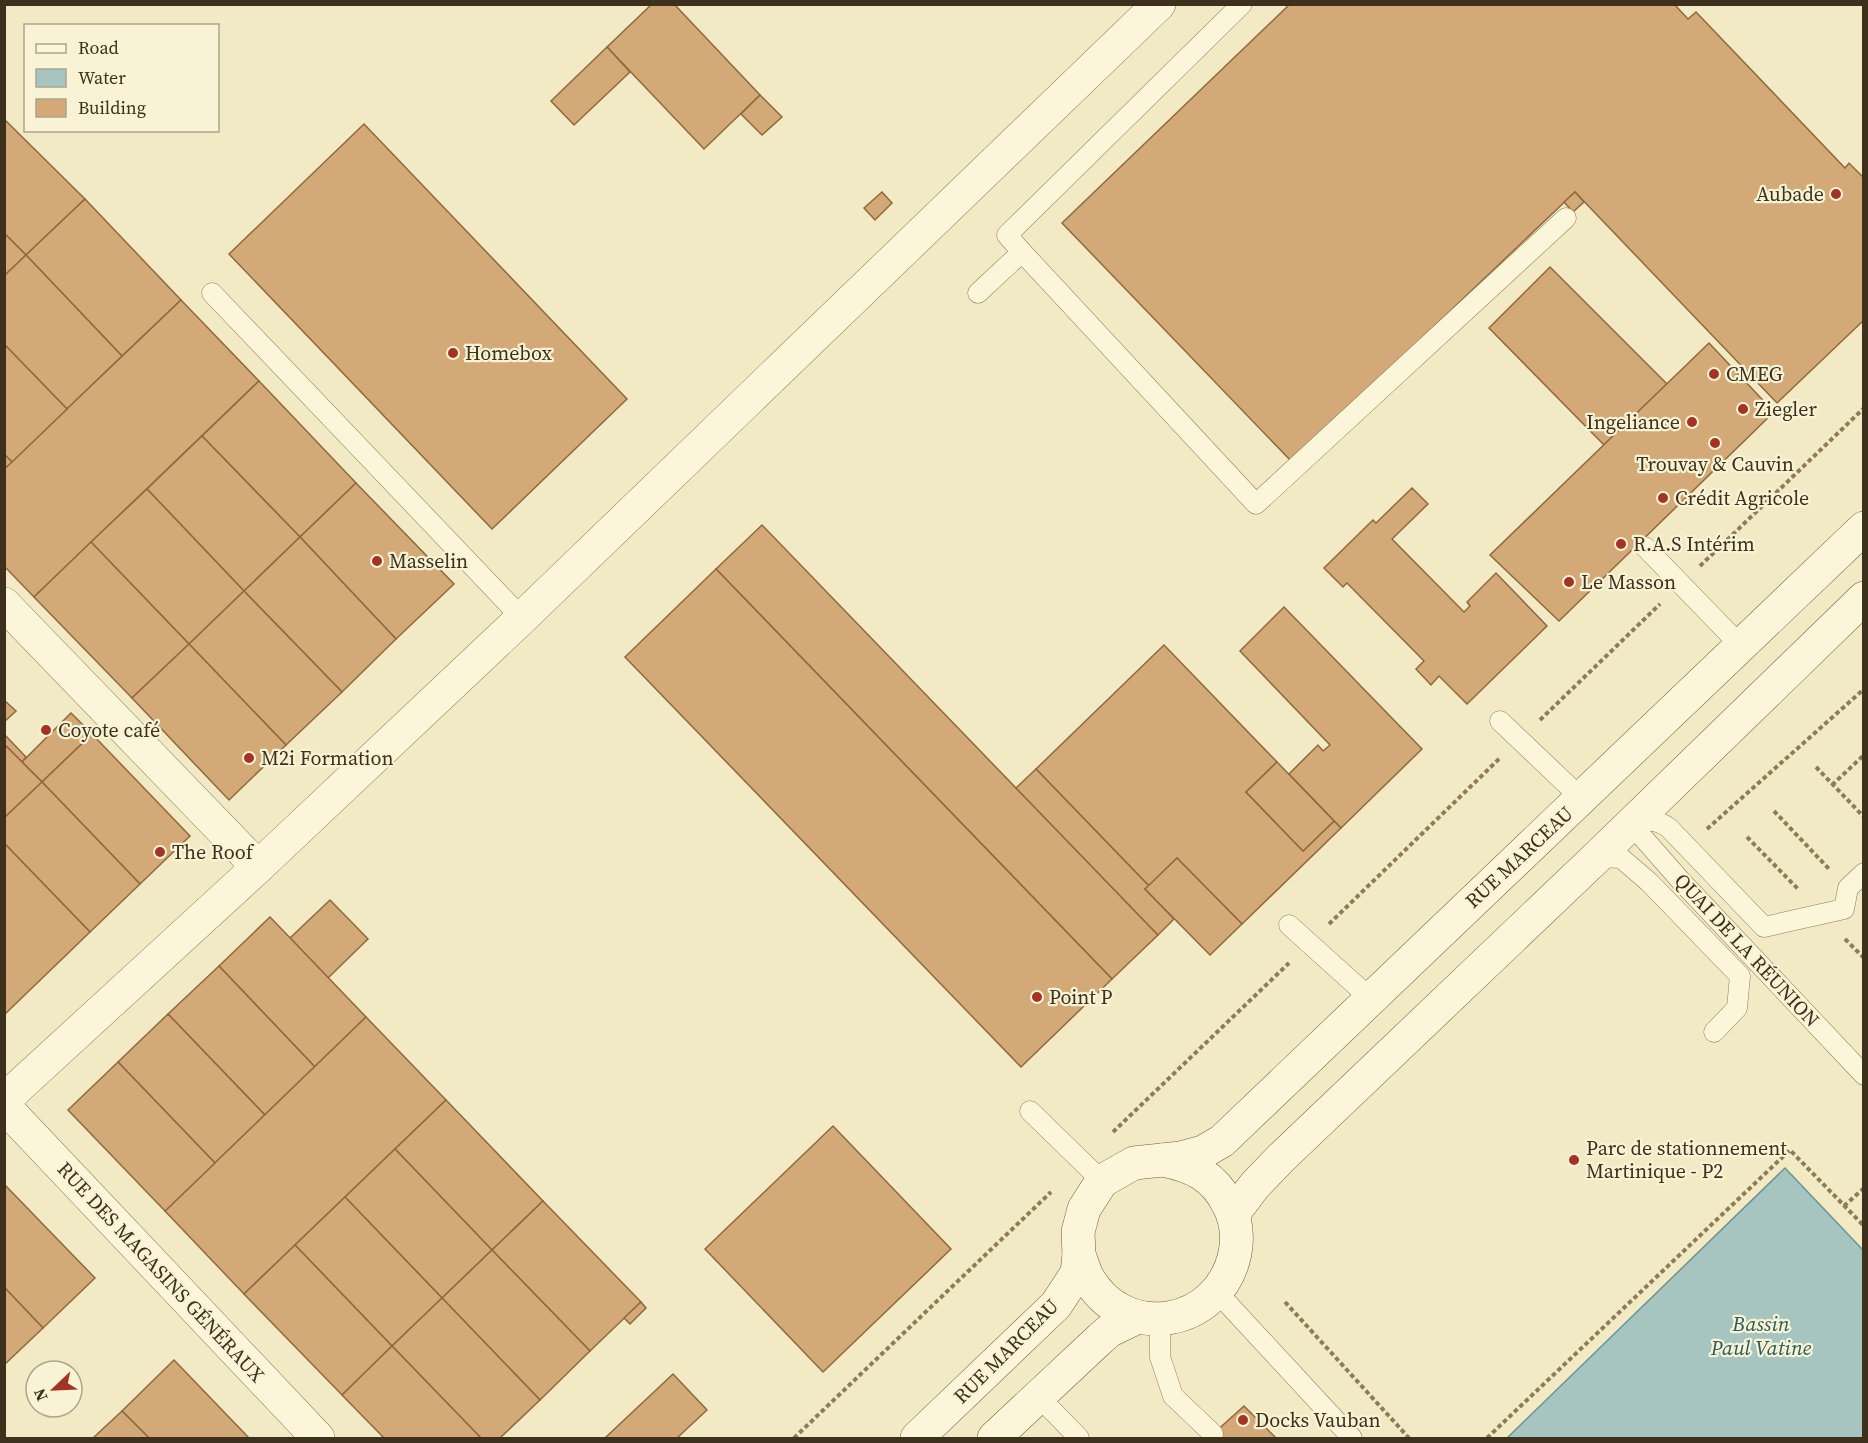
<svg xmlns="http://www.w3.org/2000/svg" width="1868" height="1443" font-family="'Source Serif 4',serif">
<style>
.water{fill:#a6c5c0;stroke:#6c948f;stroke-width:1.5}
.building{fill:#d3a977;stroke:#90683c;stroke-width:1.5}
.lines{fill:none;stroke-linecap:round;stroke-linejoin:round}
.service-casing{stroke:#8e7c59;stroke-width:21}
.minor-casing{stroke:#8e7c59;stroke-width:34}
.secondary-casing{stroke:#705d3c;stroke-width:34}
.path{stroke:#8e7c59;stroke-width:4;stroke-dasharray:4.5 3;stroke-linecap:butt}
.service{stroke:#fbf5d9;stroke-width:20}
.minor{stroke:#fbf5d9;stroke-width:33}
.secondary{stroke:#fbf5d9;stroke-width:33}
.poi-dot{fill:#a33324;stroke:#f8f3d5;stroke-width:2}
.labels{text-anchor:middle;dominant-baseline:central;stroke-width:4.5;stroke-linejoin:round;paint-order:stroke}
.poi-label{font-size:20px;fill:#3d311e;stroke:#f8f3d5;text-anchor:start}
.street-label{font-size:20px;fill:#3d311e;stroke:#f8f3d5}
.water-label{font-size:21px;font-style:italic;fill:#2c5b5e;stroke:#f8f3d5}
</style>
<rect width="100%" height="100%" fill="#f2eac4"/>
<polygon class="water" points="1785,1168 1863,1250 1863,1438 1507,1438"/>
<g class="building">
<polygon points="652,4 674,4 760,95 704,149 607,47"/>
<polygon points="1290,4 1674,4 1688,19 1696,12 1845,168 1849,163 1864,178 1864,320 1777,403 1575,192 1292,462 1062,223"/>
<polygon points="607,47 630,72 574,125 551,101"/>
<polygon points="760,95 782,117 762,135 741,114"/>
<polygon points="4,119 85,199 26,255 4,233"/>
<polygon points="364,124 627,399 492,529 229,254"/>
<polygon points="882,192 892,203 875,220 864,208"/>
<polygon points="1575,192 1584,202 1573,212 1564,202"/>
<polygon points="85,199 181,300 122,356 26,255"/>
<polygon points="4,233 26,255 4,276"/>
<polygon points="26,255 122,356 67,409 4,344 4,276"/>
<polygon points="1550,267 1667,384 1604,445 1489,328"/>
<polygon points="181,300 259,381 34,597 4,566 4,469"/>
<polygon points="1709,343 1774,412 1559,621 1490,555"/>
<polygon points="4,344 67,409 12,462 4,454"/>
<polygon points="259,381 356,483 300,537 202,436"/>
<polygon points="202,436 300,537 244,591 147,489"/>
<polygon points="4,454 12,462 4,469"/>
<polygon points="356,483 454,584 396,639 300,537"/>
<polygon points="1412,488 1428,504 1392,539 1464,612 1470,606 1467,602 1496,573 1547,626 1467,704 1439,676 1431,685 1416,669 1424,661 1347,583 1343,587 1324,568 1373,520 1376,523"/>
<polygon points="147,489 244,591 189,644 91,542"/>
<polygon points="762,525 1158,935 1112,979 716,569"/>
<polygon points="300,537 396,639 342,692 244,591"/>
<polygon points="91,542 189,644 132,698 34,597"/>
<polygon points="716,569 1112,979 1021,1067 625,657"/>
<polygon points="244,591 342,692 286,745 189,644"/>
<polygon points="1284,607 1422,749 1341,828 1289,774 1318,745 1323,751 1330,745 1240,651"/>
<polygon points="189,644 286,745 229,800 132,698"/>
<polygon points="1164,645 1277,762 1246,792 1303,851 1334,821 1341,828 1242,924 1177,858 1149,886 1036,769"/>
<polygon points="4,700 16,711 4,722"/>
<polygon points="71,713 92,734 42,782 22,762"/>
<polygon points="4,734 26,757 22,762 4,744"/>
<polygon points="92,734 190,836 140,884 42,782"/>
<polygon points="4,744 42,782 4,818"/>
<polygon points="1277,762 1334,821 1303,851 1246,792"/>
<polygon points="1036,769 1149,886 1145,889 1174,919 1158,935 1016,788"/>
<polygon points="42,782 140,884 90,932 4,843 4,818"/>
<polygon points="4,843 90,932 4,1015"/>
<polygon points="1177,858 1242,924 1210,955 1145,889"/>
<polygon points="330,900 368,939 328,978 290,938"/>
<polygon points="270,917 366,1017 315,1067 219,966"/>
<polygon points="219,966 315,1067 265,1115 168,1014"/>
<polygon points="168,1014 265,1115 215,1163 118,1062"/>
<polygon points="366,1017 446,1100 244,1294 165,1211"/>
<polygon points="118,1062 215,1163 165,1211 68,1110"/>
<polygon points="446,1100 543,1201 492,1250 395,1149"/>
<polygon points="833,1126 951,1249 823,1372 705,1249"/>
<polygon points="395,1149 492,1250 442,1298 345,1197"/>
<polygon points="4,1184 95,1278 43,1328 4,1287"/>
<polygon points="345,1197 442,1298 392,1346 295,1245"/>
<polygon points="543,1201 641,1302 590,1351 492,1250"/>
<polygon points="295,1245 392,1346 342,1395 244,1294"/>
<polygon points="492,1250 590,1351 540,1400 442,1298"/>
<polygon points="4,1287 43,1328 4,1365"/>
<polygon points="442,1298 540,1400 500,1438 481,1438 392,1346"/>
<polygon points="641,1302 646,1308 630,1324 624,1318"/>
<polygon points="392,1346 481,1438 384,1438 342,1395"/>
<polygon points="174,1360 249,1438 149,1438 122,1411"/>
<polygon points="673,1374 707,1410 677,1438 605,1438"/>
<polygon points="1244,1406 1276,1438 1208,1438 1213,1434"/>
<polygon points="122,1411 149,1438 93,1438"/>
</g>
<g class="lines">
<defs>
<g id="service">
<polyline points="1022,252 1007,235 1242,4"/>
<polyline points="212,293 522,618"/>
<polyline points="978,293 1022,252 1256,504 1566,218"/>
<polyline points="1645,547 1741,646"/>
<polyline points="1500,721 1581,798"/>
<polyline points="1597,857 1621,858 1649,882 1740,976 1737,1008 1714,1032"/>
<path d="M1864,873l-16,15 -4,21 -80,18 -95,-99c-14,-10 -22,-8 -38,-4l50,57 183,194"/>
<polyline points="1289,925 1370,998"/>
<polyline points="1030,1111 1102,1181"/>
<polyline points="1217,1292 1352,1438"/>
<polyline points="1160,1319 1160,1357 1173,1396 1213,1434"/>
<polyline points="1038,1396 1079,1438"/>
</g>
<g id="minor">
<polyline points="4,604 258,867"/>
<polyline points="4,1100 258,867 522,618 1159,4"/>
<polyline points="4,1106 318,1438"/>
</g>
<g id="secondary">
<polyline points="1233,1214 1255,1185 1281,1158 1597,857 1864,598"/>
<path d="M1079,1255c3,7 5,15 8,21 37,68 133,51 148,-23 3,-16 1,-34 -7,-49 -14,-28 -35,-38 -65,-44"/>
<polyline points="917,1438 1056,1305 1077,1273 1079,1255 1078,1232 1084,1209 1102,1181 1134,1163 1181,1158 1203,1152 1222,1141 1864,528"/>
<polyline points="994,1438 1101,1338 1109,1331 1138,1317"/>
</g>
</defs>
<use href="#service" class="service-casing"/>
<use href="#minor" class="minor-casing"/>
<use href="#secondary" class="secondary-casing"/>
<g class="path">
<polyline points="1700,566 1864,408"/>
<polyline points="1540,720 1660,604"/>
<polyline points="1816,767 1864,817"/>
<polyline points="1832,785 1864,755"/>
<polyline points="1774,811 1829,869"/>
<polyline points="1707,829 1864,689"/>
<polyline points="1747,837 1799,890"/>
<polyline points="1329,924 1500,758"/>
<polyline points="1845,939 1864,958"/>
<polyline points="1113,1132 1289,963"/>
<polyline points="1844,1206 1864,1188"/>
<polyline points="1285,1302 1409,1438"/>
<polyline points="794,1438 1051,1192"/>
<polyline points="1487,1438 1790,1150 1864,1226"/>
</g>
<use href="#service" class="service"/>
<use href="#minor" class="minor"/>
<use href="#secondary" class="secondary"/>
</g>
<g class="poi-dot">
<circle cx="1836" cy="194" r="6"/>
<circle cx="453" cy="353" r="6"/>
<circle cx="1714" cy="374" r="6"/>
<circle cx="1743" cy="409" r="6"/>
<circle cx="1692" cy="422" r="6"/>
<circle cx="1715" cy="443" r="6"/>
<circle cx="1663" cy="498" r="6"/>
<circle cx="1621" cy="544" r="6"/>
<circle cx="377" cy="561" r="6"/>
<circle cx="1569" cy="582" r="6"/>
<circle cx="46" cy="730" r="6"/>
<circle cx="249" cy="758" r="6"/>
<circle cx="160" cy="852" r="6"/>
<circle cx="1037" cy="997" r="6"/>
<circle cx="1574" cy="1160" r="6"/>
<circle cx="1243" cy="1420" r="6"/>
</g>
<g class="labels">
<g class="poi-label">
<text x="1824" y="194" text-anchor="end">Aubade</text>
<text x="465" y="353">Homebox</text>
<text x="1726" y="374">CMEG</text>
<text x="1755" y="409">Ziegler</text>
<text x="1680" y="422" text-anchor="end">Ingeliance</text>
<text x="1715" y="464" text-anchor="middle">Trouvay &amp; Cauvin</text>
<text x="1675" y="498">Crédit Agricole</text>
<text x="1633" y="544">R.A.S Intérim</text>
<text x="389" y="561">Masselin</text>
<text x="1581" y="582">Le Masson</text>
<text x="58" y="730">Coyote café</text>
<text x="261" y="758">M2i Formation</text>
<text x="172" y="852">The Roof</text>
<text x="1049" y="997">Point P</text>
<text x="1586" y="1148">Parc de stationnement<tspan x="1586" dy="23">Martinique - P2</tspan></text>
<text x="1255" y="1420">Docks Vauban</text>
</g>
<g class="street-label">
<text transform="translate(1519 857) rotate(-43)">RUE MARCEAU</text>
<text transform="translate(1747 950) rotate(47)">QUAI DE LA RÉUNION</text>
<text transform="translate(161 1272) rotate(47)">RUE DES MAGASINS GÉNÉRAUX</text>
<text transform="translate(1006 1351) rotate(-45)">RUE MARCEAU</text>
</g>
<g class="water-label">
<text x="1761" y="1323">Bassin<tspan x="1761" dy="24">Paul Vatine</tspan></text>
</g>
</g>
<rect width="1868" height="1443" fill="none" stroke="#3d311e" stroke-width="12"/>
<rect x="24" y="24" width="195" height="108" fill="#f8f3d5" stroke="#ada58c" stroke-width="1.5"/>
<rect x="36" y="44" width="30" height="9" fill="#fbf5d9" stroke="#ada58c" stroke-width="1.5"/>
<text x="78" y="54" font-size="18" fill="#3d311e">Road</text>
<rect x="36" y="69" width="30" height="18" fill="#a6c5c0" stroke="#ada58c" stroke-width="1.5"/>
<text x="78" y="84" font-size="18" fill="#3d311e">Water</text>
<rect x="36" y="99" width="30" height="18" fill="#d3a977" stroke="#ada58c" stroke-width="1.5"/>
<text x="78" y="114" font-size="18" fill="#3d311e">Building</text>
<g transform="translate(54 1389) rotate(247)"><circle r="28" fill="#f8f3d5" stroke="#ada58c" stroke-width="1.5"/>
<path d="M0-4.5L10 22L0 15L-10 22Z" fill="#a33324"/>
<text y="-9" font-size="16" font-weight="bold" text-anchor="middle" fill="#3d311e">N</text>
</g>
</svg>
